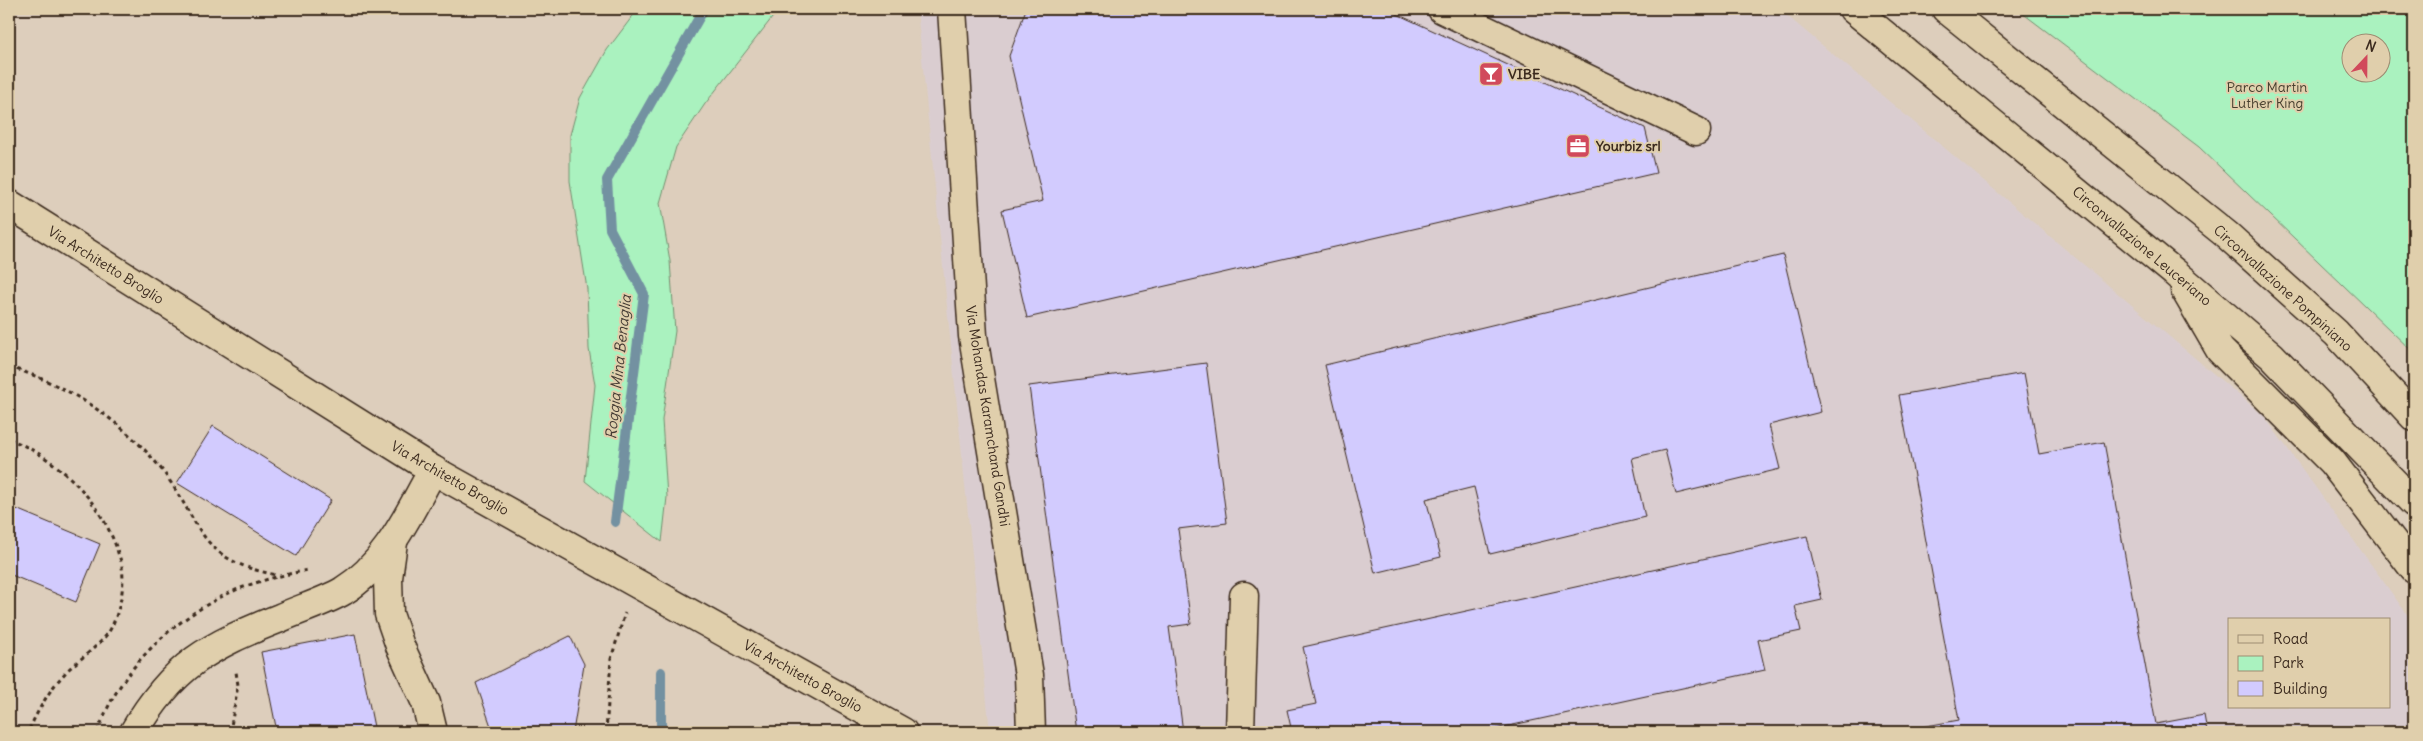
<svg xmlns="http://www.w3.org/2000/svg" width="2423" height="741" font-family="Delius,sans-serif">
<style>
.built{fill:#dacdd0;fill-rule:evenodd}
.green{fill:#aaf2bf;stroke:#728e6e;fill-rule:evenodd}
.lines{fill:none;stroke-linecap:round;stroke-linejoin:round}
.stream{stroke:#7391a1;stroke-width:10}
.building{fill:#d2cbfe;stroke:#3b2a1e}
.minor-casing{stroke:#3b2a1e;stroke-width:31}
.highway-casing{stroke:#3b2a1e;stroke-width:31}
.path{stroke:#3b2a1e;stroke-width:3;stroke-dasharray:4 4;stroke-linecap:butt}
.minor{stroke:#e0cfac;stroke-width:28}
.highway{stroke:#e0cfac;stroke-width:28}
.labels{text-anchor:middle;dominant-baseline:central;stroke-width:4;stroke-linejoin:round;paint-order:stroke}
.poi-label{font-size:14px;font-weight:bold;fill:#3b2a1e;stroke:#e0cfac;text-anchor:start}
.park-label{font-size:14px;fill:#463e2e;stroke:#e0cfac}
.street-label{font-size:14px;fill:#3b2a1e;stroke:#e0cfac}
.water-label{font-size:15px;font-style:italic;fill:#443b34;stroke:#e0cfac}
</style>
<rect width="100%" height="100%" fill="#ddcebc"/>
<filter id="ink" filterUnits="userSpaceOnUse"><feTurbulence type="fractalNoise" baseFrequency=".02" numOctaves="2"/><feDisplacementMap in="SourceGraphic" scale="10" xChannelSelector="R" yChannelSelector="G"/><feConvolveMatrix kernelMatrix="1 2 1 2 8 2 1 2 1" color-interpolation-filters="sRGB"/></filter>
<g filter="url(#ink)">
<path class="built" d="M917,9h862l485,407 150,208v108h-1424zM2229,620h160v87h-160z"/>
<g class="green">
<polygon points="638,9 779,9 705,104 676,147 660,203 670,261 675,331 662,420 667,497 662,542 585,481 595,385 589,349 587,289 570,181 570,135 580,98 607,50"/>
<path d="M2017,9h397v344l-215,-206zM2350,42h30v30h-30z"/>
</g>
<g class="lines">
<g class="stream">
<polyline points="615,522 644,294 610,229 607,180 704,9"/>
<polyline points="661,732 661,672"/>
</g>
</g>
<g class="building">
<polygon points="1026,9 1146,9 1147,15 1181,9 1386,9 1645,128 1656,173 1027,318 1002,210 1043,201 1009,56"/>
<polygon points="1783,255 1821,412 1769,425 1780,469 1676,494 1665,450 1632,458 1645,517 1490,554 1474,487 1426,499 1441,557 1375,573 1325,365"/>
<polygon points="1206,363 1227,523 1178,529 1191,624 1169,627 1183,732 1076,732 1029,386"/>
<polygon points="2024,373 2039,454 2104,442 2156,724 2204,715 2207,732 1894,732 1959,720 1899,395"/>
<polygon points="213,426 331,500 296,556 177,483"/>
<polygon points="9,506 100,544 76,602 9,574"/>
<polygon points="1807,536 1822,600 1795,606 1801,631 1758,640 1765,670 1481,732 1292,732 1287,710 1316,704 1303,647"/>
<polygon points="355,634 375,732 277,732 261,652"/>
<polygon points="570,636 584,664 573,732 493,732 476,683"/>
</g>
<g class="lines">
<defs>
<g id="minor">
<polyline points="952,9 973,336 1029,675 1031,732"/>
<polyline points="1442,9 1696,131"/>
<polyline points="9,204 433,470 903,732"/>
<polyline points="393,542 388,578 389,614 400,646 426,703 433,732"/>
<path d="M134,732c39,-67 75,-86 146,-114 20,-9 44,-16 63,-27 44,-27 66,-78 90,-121"/>
<polyline points="1240,732 1244,596"/>
</g>
<g id="highway">
<polyline points="1853,9 2174,272 2272,356 2414,503"/>
<polyline points="1946,9 2227,235 2336,333 2414,417"/>
<polyline points="2185,290 2220,350 2332,462 2414,569"/>
</g>
</defs>
<use href="#minor" class="minor-casing"/>
<use href="#highway" class="highway-casing"/>
<g class="path">
<path d="M9,367c58,17 116,55 153,103 42,56 35,90 115,105"/>
<path d="M9,439c49,19 90,60 108,110 1,6 5,12 5,18 3,19 -2,42 -10,59 -6,15 -31,32 -43,43 -19,19 -30,39 -41,63"/>
<path d="M104,716c22,-51 68,-94 117,-119 27,-14 57,-21 87,-27"/>
<polyline points="97,732 102,721"/>
<polyline points="230,732 238,685 236,672"/>
<polyline points="606,732 611,659 625,613"/>
</g>
<use href="#minor" class="minor"/>
<use href="#highway" class="highway"/>
</g>
</g>
<defs>
<symbol id="bar-square" viewBox="-11 -11 22 22"><rect x="-9" y="-9" width="18" height="18" rx="4" fill="#d1495b" stroke="#e0cfac"/><path d="M-6-5H6L.8 .8V4.5H3.5V6h-7V4.5H-.8V.8Z" fill="#fff"/></symbol>
<symbol id="office-square" viewBox="-11 -11 22 22"><rect x="-9" y="-9" width="18" height="18" rx="4" fill="#d1495b" stroke="#e0cfac"/><path d="M-6-3h4V-5.5h4V-3h4V5H-6ZM-1-4.5V-3h2v-1.5ZM-6 0V1H6V0Z" fill="#fff"/></symbol>
</defs>
<g fill-rule="evenodd">
<use href="#bar-square" x="1477" y="60" width="28" height="28"/>
<use href="#office-square" x="1564" y="132" width="28" height="28"/>
</g>
<g class="labels">
<g class="poi-label">
<text x="1508" y="74">VIBE</text>
<text x="1596" y="146">Yourbiz srl</text>
</g>
<g class="park-label">
<text x="2267" y="87">Parco Martin<tspan x="2267" dy="16">Luther King</tspan></text>
</g>
<g class="street-label">
<text transform="translate(2142 246) rotate(40)">Circonvallazione Leuceriano</text>
<text transform="translate(106 265) rotate(32)">Via Architetto Broglio</text>
<text transform="translate(2283 288) rotate(42)">Circonvallazione Pompiniano</text>
<text transform="translate(988 416) rotate(81)">Via Mohandas Karamchand Gandhi</text>
<text transform="translate(450 478) rotate(30)">Via Architetto Broglio</text>
<text transform="translate(803 676) rotate(29)">Via Architetto Broglio</text>
</g>
<g class="water-label">
<text transform="translate(618 367) rotate(-84)">Roggia Mina Benaglia</text>
</g>
</g>
<rect width="2423" height="741" fill="none" stroke="#e0cfac" stroke-width="30"/>
<rect x="15" y="15" width="2393" height="711" fill="none" stroke="#3b2a1e" stroke-width="2" filter="url(#ink)"/>
<rect x="2228" y="618" width="162" height="90" fill="#e0cfac" stroke="#9e8d73"/>
<rect x="2238" y="635" width="25" height="8" fill="#e0cfac" stroke="#9e8d73"/>
<text x="2273" y="644" font-size="15" fill="#3b2a1e">Road</text>
<rect x="2238" y="656" width="25" height="15" fill="#aaf2bf" stroke="#9e8d73"/>
<text x="2273" y="668" font-size="15" fill="#3b2a1e">Park</text>
<rect x="2238" y="681" width="25" height="15" fill="#d2cbfe" stroke="#9e8d73"/>
<text x="2273" y="694" font-size="15" fill="#3b2a1e">Building</text>
<g transform="translate(2366 58) rotate(22)"><circle r="24" fill="#e0cfac" stroke="#9e8d73"/>
<path d="M0-4L9 19L0 12L-9 19Z" fill="#d1495b"/>
<text y="-8" font-size="14" font-weight="bold" text-anchor="middle" fill="#3b2a1e">N</text>
</g>
</svg>
